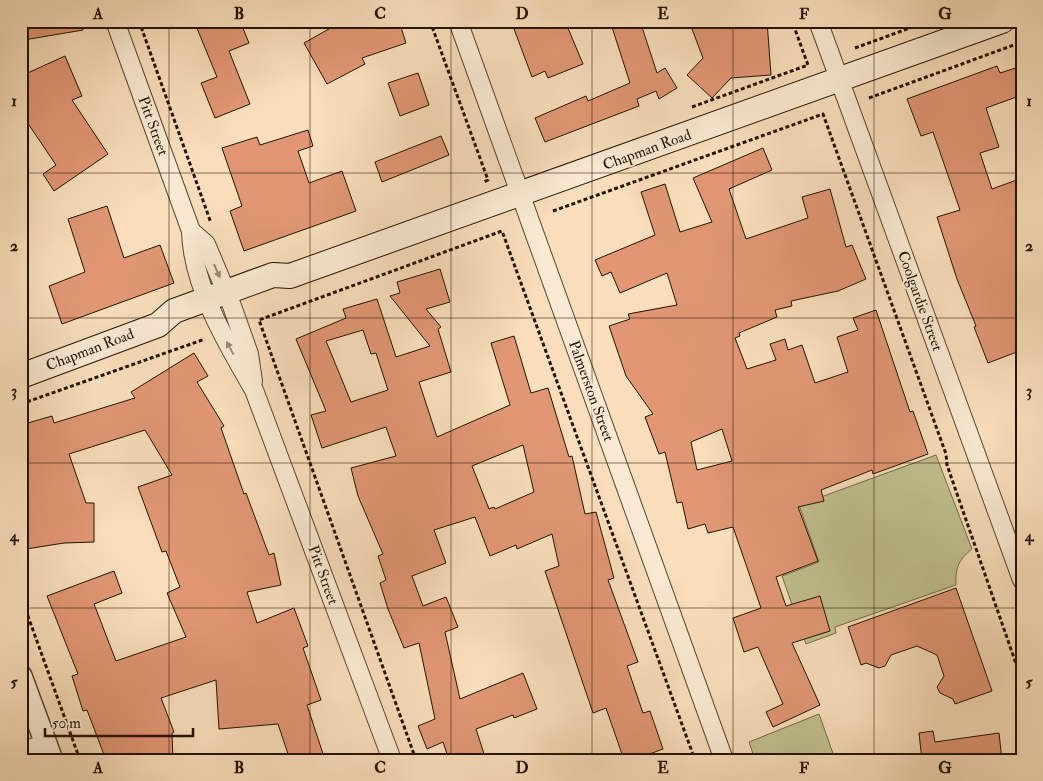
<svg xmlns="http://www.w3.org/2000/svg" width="1043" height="781" font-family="'IM FELL Double Pica',serif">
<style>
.green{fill:#c0c08e;stroke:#726a47}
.building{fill:#e19774;stroke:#241300;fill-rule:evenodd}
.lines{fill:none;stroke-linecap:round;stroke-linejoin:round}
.minor-casing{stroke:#59462f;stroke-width:20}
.tertiary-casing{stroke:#59462f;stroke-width:24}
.secondary-casing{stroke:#241300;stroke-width:26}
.path{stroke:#241300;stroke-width:3;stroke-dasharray:4 2.5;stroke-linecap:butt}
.minor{stroke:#faead3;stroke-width:18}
.tertiary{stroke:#faead3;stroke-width:21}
.secondary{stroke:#faead3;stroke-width:24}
.oneway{fill:#9a8974}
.grid{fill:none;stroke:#241300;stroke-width:1;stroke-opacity:0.55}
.labels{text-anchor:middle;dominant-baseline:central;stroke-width:4;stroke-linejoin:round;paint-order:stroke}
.street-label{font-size:15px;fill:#241300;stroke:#faead3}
.neatline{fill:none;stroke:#241300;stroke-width:2}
.grid-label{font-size:16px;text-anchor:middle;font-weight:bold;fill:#241300}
</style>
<rect width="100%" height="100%" fill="#f8debb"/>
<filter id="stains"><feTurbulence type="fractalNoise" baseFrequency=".004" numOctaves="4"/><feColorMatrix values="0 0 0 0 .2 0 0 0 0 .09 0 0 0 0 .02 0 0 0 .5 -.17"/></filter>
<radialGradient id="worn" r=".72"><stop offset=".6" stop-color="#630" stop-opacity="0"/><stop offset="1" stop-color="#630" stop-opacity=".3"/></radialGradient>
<g class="green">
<path d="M936,455l36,94c-13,10 -17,19 -16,36l-121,42 1,6 -30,11 -24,-68 37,-14 -20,-57z"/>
<polygon points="819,714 835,759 755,760 749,742"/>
</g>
<g class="building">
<polygon points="21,21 83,21 83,30 24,40"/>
<polygon points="194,21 240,21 249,43 229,51 250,104 215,118 201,83 217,77"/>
<polygon points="343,21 399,21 406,43 362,58 365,64 327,84 304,43"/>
<polygon points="511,21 565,21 583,64 548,78 545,71 532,77"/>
<polygon points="610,21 640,21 657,73 665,68 677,88 659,99 656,91 637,99 639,106 545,142 535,118 586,96 588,101 630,83"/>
<polygon points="689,21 767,21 771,75 731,78 712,98 687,75 703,58"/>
<polygon points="65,56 82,96 72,100 108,154 54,191 43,174 56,165 29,125 21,128 21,76"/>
<polygon points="997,66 1000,73 1022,66 1022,95 986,108 999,147 980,153 992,189 1022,178 1022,350 988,363 974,327 976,326 957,279 937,217 960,210 933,132 921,136 907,99"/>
<polygon points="418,73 429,105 400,116 388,83"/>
<polygon points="308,130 313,146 298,151 309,183 342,171 356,211 244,251 230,211 242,206 222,148 257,137 260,145"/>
<polygon points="441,136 449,155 382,182 375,162"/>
<path d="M763,148l9,22 -43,19 17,50 62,-21 -6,-21 28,-8 16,58 6,-2 14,34 -28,12 -47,10 1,5 -17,4 2,7 -38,16 1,3 -5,2 12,31 29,-9 -6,-16 15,-5 3,11 14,-5 13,38 33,-11 -11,-35 21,-7 -5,-12 23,-8 34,102 3,-1 15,43 -55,20 -1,-4 -51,20 3,11 -26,6 20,54 -42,16 10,29 34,-10 10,35 -38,12 28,62 -47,22 -7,-15 17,-8 -25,-57 -14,5 -11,-34 28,-10 -28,-81 -25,6 -3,-9 -17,5 -6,-27 -5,1 -12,-51 -6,2 -14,-37 8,-3 -27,-38 -17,-50 21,-7 -2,-5 49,-9 -10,-32 -47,20 -9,-21 -9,4 -7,-16 60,-25 -14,-43 24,-8 15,48 32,-10 -19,-44zM722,429l10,32 -35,9 -6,-28z"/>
<polygon points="107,206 124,258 160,245 174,283 62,324 49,286 85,272 68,219"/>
<path d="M440,269l10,33 -24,7 15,18 -3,2 13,43 -32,10 18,55 73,-32 -19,-62 23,-7 17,57 17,-5 21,69 3,-1 13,58 11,-2 18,66 -6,2 30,82 -11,4 16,47 7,-2 13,38 -30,11h-9l-18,-52 -13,5 -48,-142 14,-5 -7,-32 -35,15 -1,-4 -26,11 -15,-39 -41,13 12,33 -34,13 11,30 23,-9 12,30 -13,5 15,67 63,-26 14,36 -23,9 -1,-3 -37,14 10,31h-37l-6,-18 -16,7 -9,-23 17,-7 -16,-76 -15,5 -16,-39 -8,-26 6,-3 -8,-24 5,-2 -25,-58 -7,-28 45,-12 -10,-29 -64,21 -11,-33 15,-4 -30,-72 50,-21 -3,-9 34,-10 19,58 34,-11 -40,-50 10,-3 -3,-11zM363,330l8,24 5,-1 12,37 -37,12 -25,-61zM523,445l11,47 -39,17 -1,-2 -5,2 -17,-43z"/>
<polygon points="194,353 208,376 197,382 224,426 221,428 244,494 246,493 269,555 274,553 281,585 247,592 257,623 294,608 308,646 303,648 321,700 307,705 325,760 290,760 278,724 219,729 216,680 161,698 174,732 172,733 173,760 106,760 87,710 83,711 72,676 78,674 47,596 114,571 122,593 94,604 116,661 186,637 167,593 180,587 166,551 162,552 138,487 172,475 145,430 69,454 86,503 94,503 94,542 64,543 26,549 21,523 21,425 52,416 54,423 135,398 131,392"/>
<polygon points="956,588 992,691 955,704 953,699 940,693 937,687 944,676 937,655 917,646 891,655 885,666 879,668 866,663 861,665 848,627"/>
<polygon points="933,731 935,742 999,733 1002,760 922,760 919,733"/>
</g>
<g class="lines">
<defs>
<g id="minor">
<path d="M115,21l76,210c1,54 36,113 63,159l138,370"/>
<polyline points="458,21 724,760"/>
<polyline points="818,21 1022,580"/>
<polyline points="191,231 206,244 232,306 249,354 253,381"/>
<polyline points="21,752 46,743"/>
</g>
<polyline id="tertiary" points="21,676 52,760"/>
<polyline id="secondary" points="21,376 158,325 174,311 273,275 290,276 1002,21"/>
</defs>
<use href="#minor" class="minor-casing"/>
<use href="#tertiary" class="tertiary-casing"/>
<use href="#secondary" class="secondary-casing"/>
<g class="path">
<polyline points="139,21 211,223"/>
<polyline points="430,21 488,180 484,182"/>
<polyline points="855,48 929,21"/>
<polyline points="869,98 1022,42"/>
<polyline points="692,107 808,65 792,21"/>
<polyline points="553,211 823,114 946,454 947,465 1022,681"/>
<polyline points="21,404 205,339"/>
<polyline points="21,597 80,760"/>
<polyline points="416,760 259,320 502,231 695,760"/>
</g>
<use href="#minor" class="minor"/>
<use href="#tertiary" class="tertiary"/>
<use href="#secondary" class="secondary"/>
</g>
<defs><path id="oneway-solid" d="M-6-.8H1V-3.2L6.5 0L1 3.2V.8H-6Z" transform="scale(1.25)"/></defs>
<g class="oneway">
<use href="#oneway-solid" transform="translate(217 271) rotate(66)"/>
<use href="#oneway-solid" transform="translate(230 348) rotate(-118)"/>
</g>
<path class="grid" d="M169,21v739M310,21v739M451,21v739M592,21v739M733,21v739M874,21v739M21,173h1001M21,318h1001M21,463h1001M21,608h1001"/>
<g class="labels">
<g class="street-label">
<text transform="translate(153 126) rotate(70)">Pitt Street</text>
<text transform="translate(647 150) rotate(-20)">Chapman Road</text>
<text transform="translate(920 301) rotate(70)">Coolgardie Street</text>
<text transform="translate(90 350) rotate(-21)">Chapman Road</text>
<text transform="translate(591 391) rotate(70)">Palmerston Street</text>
<text transform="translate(323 575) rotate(70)">Pitt Street</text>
</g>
</g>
<rect width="1043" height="781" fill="none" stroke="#f8debb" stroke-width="55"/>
<path d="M45 728v8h148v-8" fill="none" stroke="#241300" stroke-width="2.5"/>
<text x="52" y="728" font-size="15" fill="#241300" stroke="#faead3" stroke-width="4" paint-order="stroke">50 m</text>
<rect x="28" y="28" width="988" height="726" class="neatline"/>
<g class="grid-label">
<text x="98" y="19">A</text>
<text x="239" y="19">B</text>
<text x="380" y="19">C</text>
<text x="522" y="19">D</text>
<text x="663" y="19">E</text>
<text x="804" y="19">F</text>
<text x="945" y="19">G</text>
<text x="14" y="106">1</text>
<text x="1029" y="106">1</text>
<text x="14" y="251">2</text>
<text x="1029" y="251">2</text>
<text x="14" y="396">3</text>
<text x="1029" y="396">3</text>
<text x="14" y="541">4</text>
<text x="1029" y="541">4</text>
<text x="14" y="687">5</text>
<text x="1029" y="687">5</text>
<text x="98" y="773">A</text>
<text x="239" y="773">B</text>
<text x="380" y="773">C</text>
<text x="522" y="773">D</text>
<text x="663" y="773">E</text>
<text x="804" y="773">F</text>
<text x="945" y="773">G</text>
</g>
<rect width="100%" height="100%" filter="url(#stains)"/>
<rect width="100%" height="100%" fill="url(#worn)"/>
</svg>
